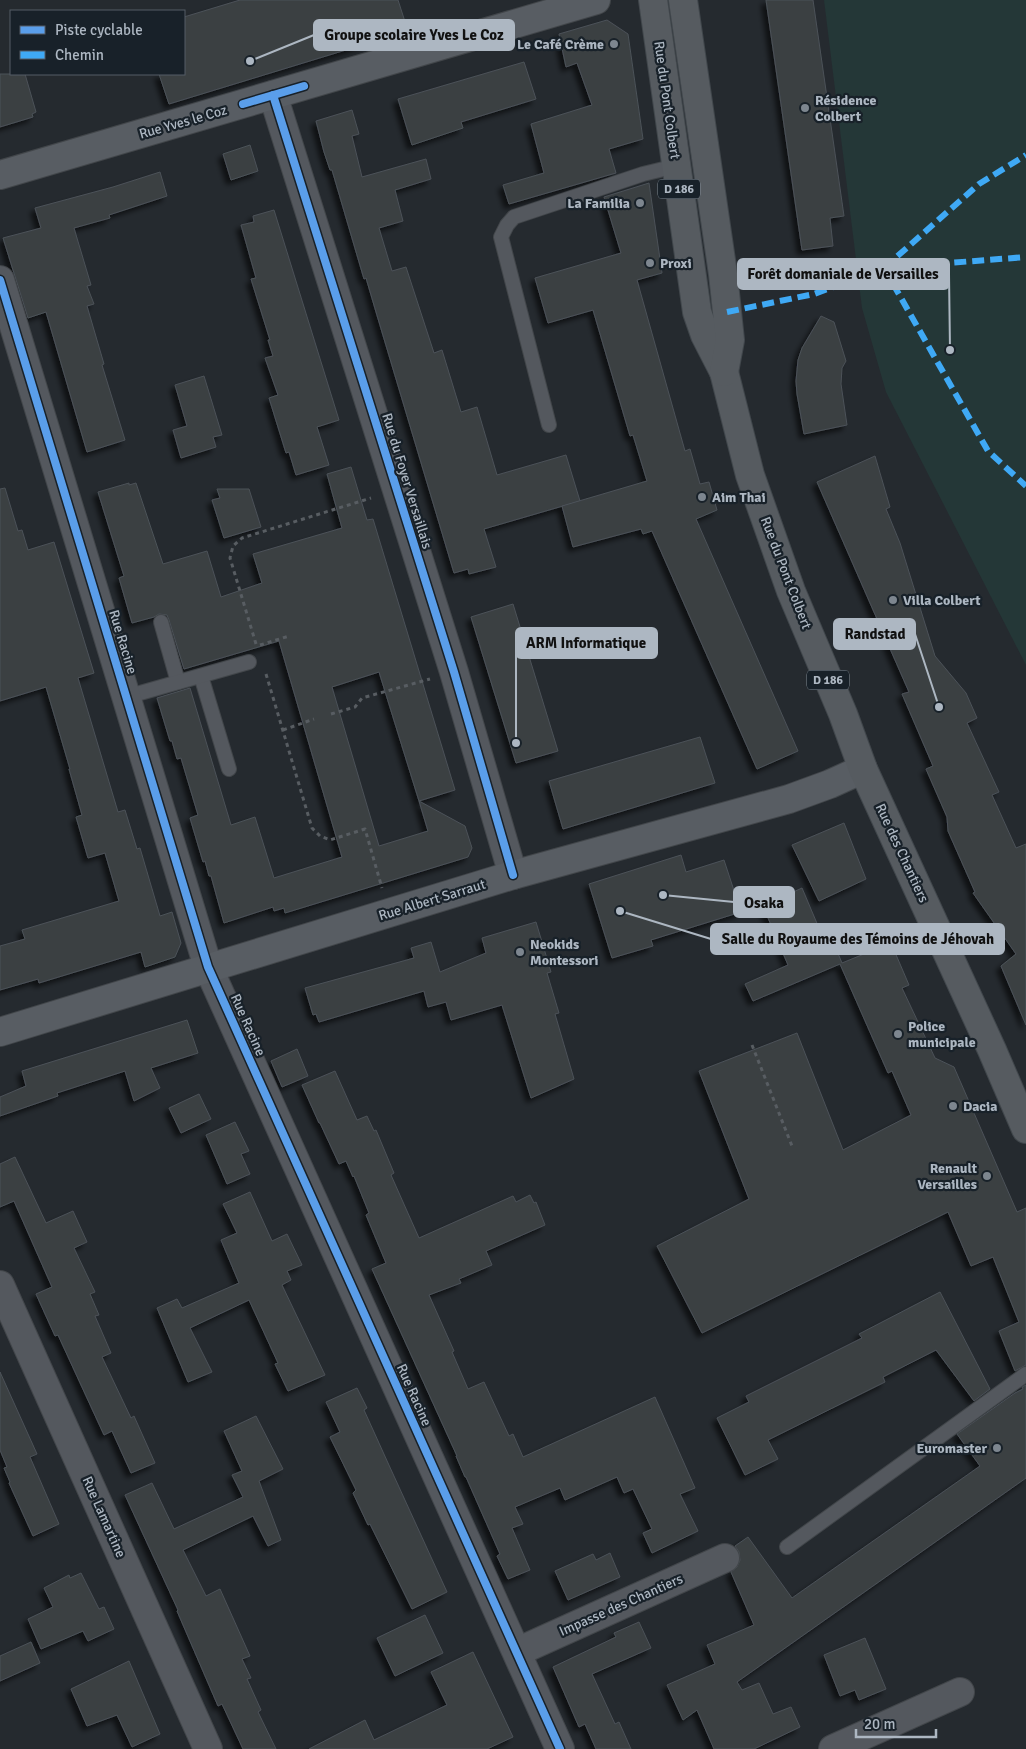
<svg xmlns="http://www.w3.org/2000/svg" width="1026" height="1749" font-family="Signika,sans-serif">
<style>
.green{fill:#243737}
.building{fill:#3a3f43;stroke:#4c5258;filter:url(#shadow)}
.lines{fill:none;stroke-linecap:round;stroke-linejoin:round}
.service-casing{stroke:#42464a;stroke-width:16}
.minor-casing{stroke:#42464a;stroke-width:30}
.secondary-casing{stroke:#42464a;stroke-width:30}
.primary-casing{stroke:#41474c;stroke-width:30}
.path{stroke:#585d62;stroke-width:3;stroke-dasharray:4 4;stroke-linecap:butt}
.service{stroke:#54585e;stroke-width:14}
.minor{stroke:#54585e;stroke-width:28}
.secondary{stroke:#585d63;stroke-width:28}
.primary{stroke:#565b60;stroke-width:28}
.quiet{stroke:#3fa9f5;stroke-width:6;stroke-dasharray:12 6;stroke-linecap:butt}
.cycleway-casing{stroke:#182129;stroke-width:11}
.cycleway{stroke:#5a9eea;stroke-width:8}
.poi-dot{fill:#7d868f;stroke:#182129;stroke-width:2}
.labels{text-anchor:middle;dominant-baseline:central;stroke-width:4.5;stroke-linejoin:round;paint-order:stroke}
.shield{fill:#182129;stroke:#808a94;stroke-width:1}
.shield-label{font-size:12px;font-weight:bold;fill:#adb7c2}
.poi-label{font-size:14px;font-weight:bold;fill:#adb7c2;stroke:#182129;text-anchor:start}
.street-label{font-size:14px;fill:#adb7c2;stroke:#182129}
.leader{fill:none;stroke:#adb7c2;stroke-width:2}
.callout-dot{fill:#adb7c2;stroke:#182129;stroke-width:2}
.callout{fill:#adb7c2;stroke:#adb7c2;stroke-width:2}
.callout-label{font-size:15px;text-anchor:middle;font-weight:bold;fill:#111}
</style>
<defs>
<filter id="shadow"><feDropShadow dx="-4.5" dy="4.5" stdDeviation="2.5" flood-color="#0009"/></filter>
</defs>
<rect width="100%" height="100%" fill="#252a2f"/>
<polygon class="green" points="824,0 1026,0 1026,665 886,392 862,308"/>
<g class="building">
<polygon points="240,0 398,0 408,31 169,104 159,74 184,74 184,17"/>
<polygon points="766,0 813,0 844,216 830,218 833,246 802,250"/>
<polygon points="607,20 628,34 643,139 609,149 616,173 509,204 503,185 544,173 531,124 592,105 577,63 566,67 559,34"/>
<polygon points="524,62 536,99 461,122 463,128 412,145 398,99"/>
<polygon points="0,74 25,74 36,112 32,114 33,117 0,127"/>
<polygon points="352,110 359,134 352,136 362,177 426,159 431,179 395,190 403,221 379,228 392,271 406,267 434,353 442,350 461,412 477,407 497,475 566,455 580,501 484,529 496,567 469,574 468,569 454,573 376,312 366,278 364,279 332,170 330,170 324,152 316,121"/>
<polygon points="250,145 258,171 231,180 223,154"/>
<polygon points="160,172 167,196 109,215 110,218 74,228 91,285 87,286 94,304 87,306 104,364 102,365 125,440 87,452 46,312 28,318 3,238 41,228 35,208 113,187"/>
<polygon points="649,183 662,273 637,280 685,451 690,449 700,484 709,482 717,510 696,519 798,751 757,769 652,531 643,534 641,529 573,547 562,506 647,481 633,435 630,436 593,310 548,323 535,278 621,253 604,197"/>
<polygon points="274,210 339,420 317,427 329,465 296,475 289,452 286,453 269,398 278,395 265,358 273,356 268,340 270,340 251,279 256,278 241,225 254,222 253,216"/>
<polygon points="821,316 834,322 846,361 842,368 841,384 847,425 804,434 797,394 796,381 798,360 802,348"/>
<polygon points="204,376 222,435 213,437 216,447 181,458 173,430 187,426 175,385"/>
<polygon points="875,456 890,507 886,509 900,543 935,656 966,693 977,718 967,723 999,792 992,795 1016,848 1026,844 1026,1025 1001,966 1016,954 973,893 975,892 948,831 947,817 926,769 933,766 902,694 909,692 817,482"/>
<polygon points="351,467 367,520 373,519 455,790 419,801 379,672 332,687 379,846 428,831 419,801 465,826 472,848 468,857 285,913 284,908 274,911 273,907 224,923 211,876 209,876 205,861 203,862 190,818 198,815 181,758 177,759 172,741 170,741 157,698 190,688 231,825 255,817 274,878 342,857 279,641 184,669 169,620 167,615 159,614 154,617 132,623 119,578 124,576 98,492 129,483 129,485 136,483 163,564 207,551 221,597 262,583 253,554 342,528 327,474"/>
<polygon points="5,488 18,531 22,530 28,550 54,542 94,673 78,678 118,812 125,810 137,849 140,848 160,916 172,912 181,943 175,957 145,967 141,952 39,983 38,979 0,990 0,946 25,939 22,930 119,901 105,853 88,858 76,817 82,815 69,769 70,769 46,687 0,701 0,489"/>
<polygon points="217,489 249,489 261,527 224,538 212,500 220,498"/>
<polygon points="513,604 558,751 516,763 471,617"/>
<polygon points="700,737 715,783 563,829 549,781"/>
<polygon points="844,823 866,879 819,901 792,845"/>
<polygon points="681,855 686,872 724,860 741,912 651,940 653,946 612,958 589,884"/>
<polygon points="802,888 827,947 834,944 842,963 891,943 909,985 902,988 935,1058 954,1067 1017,1212 1026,1208 1026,1365 1015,1371 999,1331 1019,1322 993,1257 971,1266 948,1212 702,1333 657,1246 749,1199 699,1071 797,1033 843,1150 911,1115 892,1071 888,1073 840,964 753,1001 745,984 788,965 763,906"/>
<polygon points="536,922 551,972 547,973 559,1013 555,1014 574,1079 531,1098 502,1005 451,1020 446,1002 428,1007 424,991 319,1022 316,1014 313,1015 305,988 414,958 411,948 431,942 440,972 486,953 482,938"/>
<polygon points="187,1020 198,1053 151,1068 160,1088 134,1101 125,1071 57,1093 58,1096 0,1116 0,1097 26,1086 22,1071"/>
<polygon points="297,1049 308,1076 282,1087 271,1061"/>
<polygon points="335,1071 357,1120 367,1116 374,1131 376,1130 394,1173 391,1175 419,1238 513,1196 516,1202 530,1195 534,1203 536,1202 545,1225 486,1251 492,1265 459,1279 461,1283 429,1295 454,1351 452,1352 468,1389 484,1382 509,1436 513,1434 523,1457 655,1397 695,1488 680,1494 698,1531 652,1553 643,1533 652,1529 633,1489 624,1493 617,1477 565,1500 560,1488 515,1507 523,1524 512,1528 530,1570 508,1579 497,1556 500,1554 466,1477 465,1477 456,1456 457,1456 372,1269 386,1263 366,1215 369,1213 354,1176 353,1177 346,1161 339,1164 320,1123 319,1123 302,1085"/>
<polygon points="199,1094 211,1119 181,1133 169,1108"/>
<polygon points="235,1122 249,1151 241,1154 250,1174 227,1184 206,1135"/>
<polygon points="15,1157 46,1223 73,1211 87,1242 74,1248 95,1292 90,1294 99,1315 95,1316 111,1353 102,1357 131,1418 134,1416 155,1463 131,1473 112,1431 104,1435 58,1335 55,1336 36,1294 52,1287 14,1201 0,1207 0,1164"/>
<polygon points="250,1192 272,1241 287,1234 302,1265 287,1271 291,1280 282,1285 325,1375 288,1391 275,1364 278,1363 249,1300 190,1328 212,1372 188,1382 157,1308 177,1299 182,1308 239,1283 221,1240 237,1233 223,1204"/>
<polygon points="940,1292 990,1389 974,1401 936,1350 883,1377 885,1382 768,1440 778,1459 745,1475 717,1418 749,1402 746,1396 862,1338 859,1334"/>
<polygon points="0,1372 37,1454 30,1457 59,1524 33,1536 9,1483 10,1482 4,1468 7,1467 0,1450"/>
<polygon points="1026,1385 1026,1478 737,1682 742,1690 759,1683 773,1714 791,1707 800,1727 754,1749 714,1749 697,1710 683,1720 667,1685 715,1664 707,1645 754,1625 731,1572 737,1567 740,1560 739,1552 735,1546 748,1537 792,1598 980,1466 957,1434 1015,1393 1023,1389 1022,1387"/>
<polygon points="357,1388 367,1408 364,1410 388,1463 447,1592 412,1609 370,1524 368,1525 353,1493 356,1490 330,1437 340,1432 326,1402"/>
<polygon points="256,1416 283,1469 259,1481 281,1540 268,1546 253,1516 183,1550 206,1596 220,1589 250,1656 242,1659 251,1678 247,1679 261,1710 258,1712 276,1749 243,1749 222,1704 218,1706 177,1611 178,1610 125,1495 152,1483 174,1529 243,1497 232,1475 242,1471 224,1431"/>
<polygon points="610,1553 620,1577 568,1600 555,1571 593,1554 596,1560"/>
<polygon points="81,1573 99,1609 104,1607 114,1629 88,1641 83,1631 41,1649 28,1619 53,1607 44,1588 69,1575 70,1578"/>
<polygon points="425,1615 443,1653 395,1676 377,1638"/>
<polygon points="639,1622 651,1648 592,1674 615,1724 619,1722 631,1749 596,1749 585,1724 579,1727 553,1667 616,1637 614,1633"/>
<polygon points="865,1638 886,1689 859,1700 855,1690 840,1696 824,1655"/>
<polygon points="31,1642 40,1663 0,1681 0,1656"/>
<polygon points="473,1652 513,1737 487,1749 309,1749 365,1720 374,1740 447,1705 431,1672"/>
<polygon points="129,1661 160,1734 132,1747 117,1715 87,1726 71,1689"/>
</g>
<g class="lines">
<defs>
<g id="service">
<polyline points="549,425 501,237 507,225 514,217 643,174 676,166"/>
<polyline points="161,622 178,682"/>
<polyline points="201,676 229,769"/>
<polyline points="126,697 249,662"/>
<polyline points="787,1547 1026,1374"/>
</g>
<g id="minor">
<polyline points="273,95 454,672 513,875"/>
<polyline points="0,280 208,967 560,1749"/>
<polyline points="0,1285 208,1749"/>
<polyline points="517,1652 725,1558"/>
<polyline points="833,1749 960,1692"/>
</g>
<g id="secondary">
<polyline points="0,175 596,0"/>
<polyline points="0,1032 513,875 789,799 830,784 863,769"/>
</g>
<g id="primary">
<polyline points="653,0 697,312 705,335 724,372 750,475 791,591 843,714 863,769 992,1050 1026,1129"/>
<polyline points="683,0 723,274 730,340 724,372"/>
</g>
</defs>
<use href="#service" class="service-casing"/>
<use href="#minor" class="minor-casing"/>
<use href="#secondary" class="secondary-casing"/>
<use href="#primary" class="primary-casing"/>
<g class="path">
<polyline points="256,644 230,558 233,546 242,538 371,498"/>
<polyline points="260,645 289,636"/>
<polyline points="266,674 312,828 320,836 330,840 365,829 382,888"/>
<polyline points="331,714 355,707 362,698 430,679"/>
<polyline points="283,730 314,719"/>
<polyline points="752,1045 792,1146"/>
</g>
<use href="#service" class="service"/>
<use href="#minor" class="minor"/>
<use href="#secondary" class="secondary"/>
<use href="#primary" class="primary"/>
<g class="quiet">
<polyline points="884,268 988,451 1026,486"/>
<polyline points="884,268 979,184 1026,155"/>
<polyline points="727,312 814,294 884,268 1026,257"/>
</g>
<defs>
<g id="cycleway">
<polyline points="273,95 454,672 513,875"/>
<polyline points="243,104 304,86"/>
<polyline points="0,280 208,967 560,1749"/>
</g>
</defs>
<use href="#cycleway" class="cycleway-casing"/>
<use href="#cycleway" class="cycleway"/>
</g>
<g class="poi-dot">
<circle cx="614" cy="44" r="5"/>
<circle cx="805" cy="108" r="5"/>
<circle cx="640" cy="203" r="5"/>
<circle cx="650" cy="263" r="5"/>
<circle cx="702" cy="497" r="5"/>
<circle cx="893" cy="600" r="5"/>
<circle cx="520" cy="952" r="5"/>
<circle cx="898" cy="1034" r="5"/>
<circle cx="953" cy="1106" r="5"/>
<circle cx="987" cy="1176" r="5"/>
<circle cx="997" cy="1448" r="5"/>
</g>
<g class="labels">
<g class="shield">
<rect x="658" y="179.5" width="42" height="19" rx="4"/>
<rect x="807" y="670.5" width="42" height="19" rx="4"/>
</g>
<g class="shield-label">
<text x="679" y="189">D 186</text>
<text x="828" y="680">D 186</text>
</g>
<g class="poi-label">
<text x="604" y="44" text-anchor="end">Le Café Crème</text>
<text x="815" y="100">Résidence<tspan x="815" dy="16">Colbert</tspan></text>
<text x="630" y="203" text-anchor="end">La Familia</text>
<text x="660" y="263">Proxi</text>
<text x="712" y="497">Aim Thai</text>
<text x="903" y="600">Villa Colbert</text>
<text x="530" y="944">Neokids<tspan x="530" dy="16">Montessori</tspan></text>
<text x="908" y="1026">Police<tspan x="908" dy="16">municipale</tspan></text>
<text x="963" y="1106">Dacia</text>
<text x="977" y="1168" text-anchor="end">Renault<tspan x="977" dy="16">Versailles</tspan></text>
<text x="987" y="1448" text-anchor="end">Euromaster</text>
</g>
<g class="street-label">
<text transform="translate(667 100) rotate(82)">Rue du Pont Colbert</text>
<text transform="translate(183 122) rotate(-16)">Rue Yves le Coz</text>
<text transform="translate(407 481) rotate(73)">Rue du Foyer Versaillais</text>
<text transform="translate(786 573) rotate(69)">Rue du Pont Colbert</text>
<text transform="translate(123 642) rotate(73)">Rue Racine</text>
<text transform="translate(902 853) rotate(65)">Rue des Chantiers</text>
<text transform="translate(432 900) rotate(-17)">Rue Albert Sarraut</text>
<text transform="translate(248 1025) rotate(66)">Rue Racine</text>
<text transform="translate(414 1395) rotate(66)">Rue Racine</text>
<text transform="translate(104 1517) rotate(66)">Rue Lamartine</text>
<text transform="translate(621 1605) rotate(-24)">Impasse des Chantiers</text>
</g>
</g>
<path class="leader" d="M250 61L314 35M950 350L949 274M939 707L915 634M516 743L516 643M663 895L734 902M620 911L711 939"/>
<g class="callout-dot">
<circle cx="250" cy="61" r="5"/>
<circle cx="950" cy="350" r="5"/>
<circle cx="939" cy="707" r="5"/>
<circle cx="516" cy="743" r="5"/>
<circle cx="663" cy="895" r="5"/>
<circle cx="620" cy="911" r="5"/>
</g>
<g class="callout">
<rect x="314" y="20" width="200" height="30" rx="5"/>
<rect x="738" y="259" width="211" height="30" rx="5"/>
<rect x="834" y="619" width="81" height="30" rx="5"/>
<rect x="516" y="628" width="141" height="30" rx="5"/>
<rect x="734" y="887" width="60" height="30" rx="5"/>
<rect x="711" y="924" width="293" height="30" rx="5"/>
</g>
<g class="callout-label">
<text x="414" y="40">Groupe scolaire Yves Le Coz</text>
<text x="843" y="279">Forêt domaniale de Versailles</text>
<text x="875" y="639">Randstad</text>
<text x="586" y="648">ARM Informatique</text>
<text x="764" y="908">Osaka</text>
<text x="858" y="944">Salle du Royaume des Témoins de Jéhovah</text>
</g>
<rect x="10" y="10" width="175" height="65" fill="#182129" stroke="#545d66"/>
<rect x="20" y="26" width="25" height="8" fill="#5a9eea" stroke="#545d66"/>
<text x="55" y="35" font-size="15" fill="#adb7c2">Piste cyclable</text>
<rect x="20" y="51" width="25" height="8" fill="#3fa9f5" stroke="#545d66"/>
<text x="55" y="60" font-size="15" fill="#adb7c2">Chemin</text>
<path d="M856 1729v8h80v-8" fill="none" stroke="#adb7c2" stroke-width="2.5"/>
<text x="864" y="1729" font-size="15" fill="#adb7c2" stroke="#182129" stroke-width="4" paint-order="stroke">20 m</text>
</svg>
